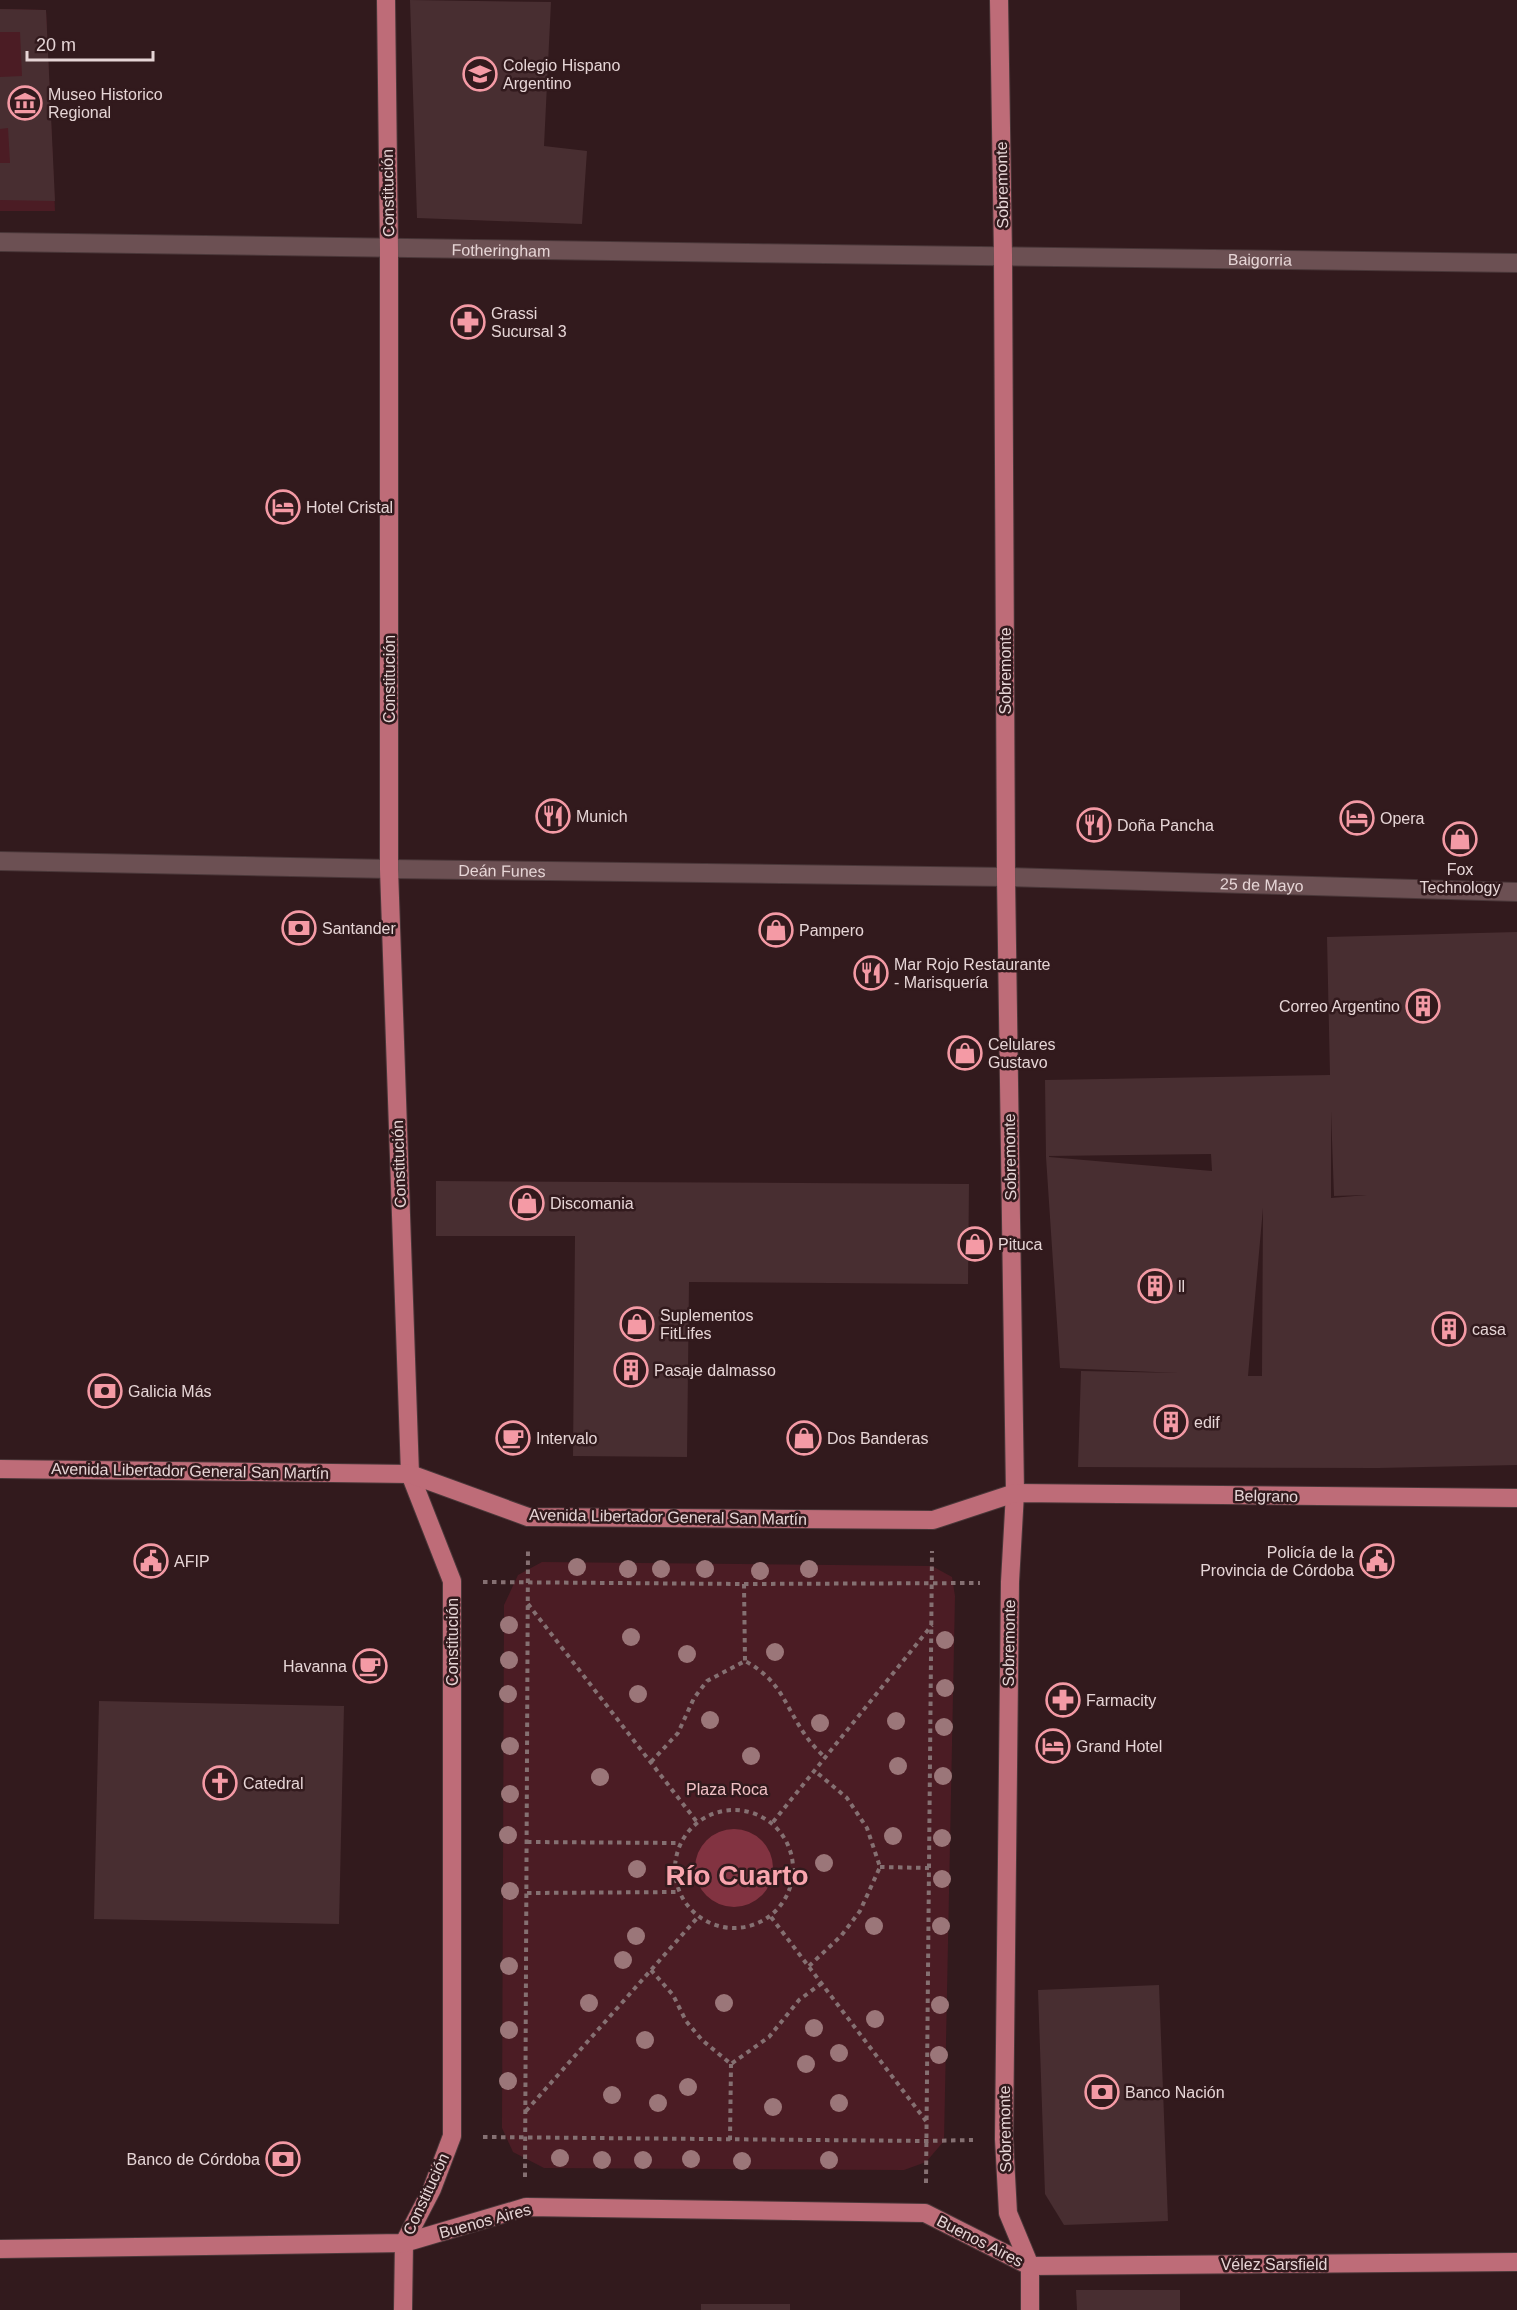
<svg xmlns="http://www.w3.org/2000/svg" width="1517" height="2310" font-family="Arial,sans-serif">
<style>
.green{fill:#4b1c24}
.water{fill:#823341}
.building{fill:#482e31;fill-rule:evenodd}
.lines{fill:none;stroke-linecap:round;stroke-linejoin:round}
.minor-casing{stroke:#4a3739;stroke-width:20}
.major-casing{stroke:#4a3739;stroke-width:20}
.path{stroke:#857072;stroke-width:4;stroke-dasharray:4.5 4.5;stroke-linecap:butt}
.minor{stroke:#6c5053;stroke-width:18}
.major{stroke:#be6c78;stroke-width:18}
.tree{fill:#9b7679}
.labels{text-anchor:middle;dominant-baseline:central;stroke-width:5;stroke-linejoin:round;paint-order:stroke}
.poi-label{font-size:16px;fill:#e6d5d6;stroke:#321a1d;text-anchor:start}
.street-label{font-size:16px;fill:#e6d5d6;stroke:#321a1d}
.park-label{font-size:16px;fill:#f1c1c5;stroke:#321a1d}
.town-label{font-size:28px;font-weight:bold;fill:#f9a5ae;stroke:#321a1d}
</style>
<rect width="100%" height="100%" fill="#321a1d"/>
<g class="green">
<polygon points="0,9 46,10 55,211 0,211"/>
<polygon points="542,1562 932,1566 952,1577 955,1596 944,2141 926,2162 904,2170 544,2168 513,2152 502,2128 504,1605 518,1575"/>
</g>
<circle class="water" cx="734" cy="1868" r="39"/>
<g class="building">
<polygon points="410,0 551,2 544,146 587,151 582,224 417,218"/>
<polygon points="0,9 46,10 55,201 0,200 0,163 10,163 8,128 0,129 0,77 22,76 20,32 0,32"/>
<path d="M1517,932v533l-139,3 -300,-1 3,-96 98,2 -119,-5 -14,-211 -1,-77 285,-5 -3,-138zM1331,1111l3,85 33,-1 -36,3zM1211,1154l1,17 -163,-14v-1zM1263,1208l-1,168h-14z"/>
<polygon points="436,1181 969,1184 968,1284 689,1282 687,1457 573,1456 575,1236 436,1236"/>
<polygon points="99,1701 344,1706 339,1924 94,1919"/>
<polygon points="1159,1985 1168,2221 1064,2225 1045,2194 1038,1990"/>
<polygon points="1076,2290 1180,2290 1180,2310 1077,2310"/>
<rect x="701" y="2304" width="89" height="6"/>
</g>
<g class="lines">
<defs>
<g id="minor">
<path id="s1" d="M0,242c506,10 1011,13 1517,21"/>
<path id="s2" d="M0,861l389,8 617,8 511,15"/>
</g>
<g id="major">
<polyline points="386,0 389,250 389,869 410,1474 452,1581 452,2136 432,2189 404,2243 403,2310"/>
<polyline points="999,0 1003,255 1006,877 1015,1493 1010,1582 1004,2139 1008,2213 1030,2266 1030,2310"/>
<polyline points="0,1469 410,1474 528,1517 933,1520 1015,1493 1517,1498"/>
<polyline points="0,2249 404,2243 526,2207 925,2213 1030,2266 1517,2262"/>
</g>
</defs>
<use href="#minor" class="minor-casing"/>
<use href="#major" class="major-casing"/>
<g class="path">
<polyline points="483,1582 744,1584 980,1583"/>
<polyline points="744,1584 745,1661"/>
<polyline points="528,1604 697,1822"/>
<path d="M651,1762l27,-29 16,-35 13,-17 38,-20c37,20 39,44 61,75 5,8 13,15 19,22"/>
<circle cx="734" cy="1869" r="59"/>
<polyline points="773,1822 932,1625"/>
<polyline points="527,1842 680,1843"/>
<polyline points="880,1867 929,1868"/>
<polyline points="527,1893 679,1892"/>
<polyline points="771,1917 926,2121"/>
<polyline points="809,1966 841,1936 860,1911 880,1867 867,1828 847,1798 815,1771"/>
<polyline points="651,1970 673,1995 686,2021 702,2040 731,2064 769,2037 799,2000 822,1983"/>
<polyline points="526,2111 698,1917"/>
<polyline points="483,2137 926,2141 973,2140"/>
<polyline points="730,2140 731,2064"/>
<polyline points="525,2177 528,1548"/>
<polyline points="926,2183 932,1551"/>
</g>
<use href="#minor" class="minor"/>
<use href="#major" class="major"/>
</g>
<g class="tree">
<circle cx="577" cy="1567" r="9"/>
<circle cx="628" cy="1569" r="9"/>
<circle cx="661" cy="1569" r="9"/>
<circle cx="705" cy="1569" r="9"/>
<circle cx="809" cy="1569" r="9"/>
<circle cx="760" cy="1571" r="9"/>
<circle cx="509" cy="1625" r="9"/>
<circle cx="631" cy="1637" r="9"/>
<circle cx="945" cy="1640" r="9"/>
<circle cx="775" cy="1652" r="9"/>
<circle cx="687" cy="1654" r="9"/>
<circle cx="509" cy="1660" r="9"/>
<circle cx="945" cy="1688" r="9"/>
<circle cx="508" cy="1694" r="9"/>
<circle cx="638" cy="1694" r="9"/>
<circle cx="710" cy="1720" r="9"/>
<circle cx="896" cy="1721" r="9"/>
<circle cx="820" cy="1723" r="9"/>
<circle cx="944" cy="1727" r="9"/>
<circle cx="510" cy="1746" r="9"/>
<circle cx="751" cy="1756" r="9"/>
<circle cx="898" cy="1766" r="9"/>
<circle cx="943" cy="1776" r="9"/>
<circle cx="600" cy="1777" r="9"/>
<circle cx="510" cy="1794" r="9"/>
<circle cx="508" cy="1835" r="9"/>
<circle cx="893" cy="1836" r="9"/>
<circle cx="942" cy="1838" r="9"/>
<circle cx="824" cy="1863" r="9"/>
<circle cx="637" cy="1869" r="9"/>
<circle cx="942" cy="1879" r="9"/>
<circle cx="510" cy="1891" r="9"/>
<circle cx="874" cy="1926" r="9"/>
<circle cx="941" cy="1926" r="9"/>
<circle cx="636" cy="1936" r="9"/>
<circle cx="623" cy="1960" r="9"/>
<circle cx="509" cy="1966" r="9"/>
<circle cx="589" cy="2003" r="9"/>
<circle cx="724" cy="2003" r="9"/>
<circle cx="940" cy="2005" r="9"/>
<circle cx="875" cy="2019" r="9"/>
<circle cx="814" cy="2028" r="9"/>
<circle cx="509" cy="2030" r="9"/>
<circle cx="645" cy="2040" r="9"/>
<circle cx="839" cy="2053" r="9"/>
<circle cx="939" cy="2055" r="9"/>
<circle cx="806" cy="2064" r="9"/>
<circle cx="508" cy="2081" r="9"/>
<circle cx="688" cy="2087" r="9"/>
<circle cx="612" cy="2095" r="9"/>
<circle cx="658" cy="2103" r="9"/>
<circle cx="839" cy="2103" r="9"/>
<circle cx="773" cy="2107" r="9"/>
<circle cx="560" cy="2158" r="9"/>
<circle cx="691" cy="2159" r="9"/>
<circle cx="602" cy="2160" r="9"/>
<circle cx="643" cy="2160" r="9"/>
<circle cx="829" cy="2160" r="9"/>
<circle cx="742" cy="2161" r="9"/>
</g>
<defs>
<symbol id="school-ring" viewBox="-11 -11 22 22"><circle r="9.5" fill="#321a1d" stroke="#f49aa5" stroke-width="1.5"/><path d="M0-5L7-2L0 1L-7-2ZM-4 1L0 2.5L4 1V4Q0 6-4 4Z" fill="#f49aa5"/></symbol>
<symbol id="museum-ring" viewBox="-11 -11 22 22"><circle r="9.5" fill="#321a1d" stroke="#f49aa5" stroke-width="1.5"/><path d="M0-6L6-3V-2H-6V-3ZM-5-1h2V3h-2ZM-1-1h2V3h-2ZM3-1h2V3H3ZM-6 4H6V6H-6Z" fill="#f49aa5"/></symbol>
<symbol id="pharmacy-ring" viewBox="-11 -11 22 22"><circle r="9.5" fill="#321a1d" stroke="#f49aa5" stroke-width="1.5"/><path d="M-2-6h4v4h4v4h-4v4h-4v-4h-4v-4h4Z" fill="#f49aa5"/></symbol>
<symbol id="hotel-ring" viewBox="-11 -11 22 22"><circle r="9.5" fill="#321a1d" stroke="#f49aa5" stroke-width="1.5"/><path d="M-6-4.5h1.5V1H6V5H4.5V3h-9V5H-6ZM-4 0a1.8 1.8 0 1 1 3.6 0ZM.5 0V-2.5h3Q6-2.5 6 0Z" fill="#f49aa5"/></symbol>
<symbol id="restaurant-ring" viewBox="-11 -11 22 22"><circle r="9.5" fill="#321a1d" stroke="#f49aa5" stroke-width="1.5"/><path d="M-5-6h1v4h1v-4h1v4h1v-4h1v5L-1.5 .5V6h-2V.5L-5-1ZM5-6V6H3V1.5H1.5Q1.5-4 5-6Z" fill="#f49aa5"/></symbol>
<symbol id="shop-ring" viewBox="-11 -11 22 22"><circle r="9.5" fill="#321a1d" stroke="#f49aa5" stroke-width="1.5"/><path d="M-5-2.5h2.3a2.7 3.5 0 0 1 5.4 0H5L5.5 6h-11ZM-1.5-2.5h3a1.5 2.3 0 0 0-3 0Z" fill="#f49aa5"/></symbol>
<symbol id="bank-ring" viewBox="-11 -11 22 22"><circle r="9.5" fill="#321a1d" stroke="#f49aa5" stroke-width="1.5"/><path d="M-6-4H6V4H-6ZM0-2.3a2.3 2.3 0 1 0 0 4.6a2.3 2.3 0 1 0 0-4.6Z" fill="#f49aa5"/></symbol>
<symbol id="building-ring" viewBox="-11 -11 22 22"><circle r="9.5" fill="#321a1d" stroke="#f49aa5" stroke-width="1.5"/><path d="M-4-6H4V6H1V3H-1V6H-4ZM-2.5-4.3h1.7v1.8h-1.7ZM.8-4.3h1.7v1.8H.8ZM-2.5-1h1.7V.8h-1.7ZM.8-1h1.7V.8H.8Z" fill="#f49aa5"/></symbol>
<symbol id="cafe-ring" viewBox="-11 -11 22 22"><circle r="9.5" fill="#321a1d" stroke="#f49aa5" stroke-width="1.5"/><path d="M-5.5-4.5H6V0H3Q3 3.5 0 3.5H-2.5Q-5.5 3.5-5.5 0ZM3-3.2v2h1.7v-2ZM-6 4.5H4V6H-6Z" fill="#f49aa5"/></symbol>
<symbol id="civic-ring" viewBox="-11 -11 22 22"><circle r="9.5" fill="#321a1d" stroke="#f49aa5" stroke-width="1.5"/><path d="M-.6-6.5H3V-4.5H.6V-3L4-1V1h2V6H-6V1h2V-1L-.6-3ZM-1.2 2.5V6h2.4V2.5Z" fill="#f49aa5"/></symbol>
<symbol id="church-ring" viewBox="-11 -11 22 22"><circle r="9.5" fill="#321a1d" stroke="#f49aa5" stroke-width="1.5"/><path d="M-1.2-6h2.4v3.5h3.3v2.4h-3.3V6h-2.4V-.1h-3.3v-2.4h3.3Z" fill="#f49aa5"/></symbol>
</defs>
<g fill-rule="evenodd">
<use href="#school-ring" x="461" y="55" width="38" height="38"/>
<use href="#museum-ring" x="6" y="84" width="38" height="38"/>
<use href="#pharmacy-ring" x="449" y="303" width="38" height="38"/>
<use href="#hotel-ring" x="264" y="488" width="38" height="38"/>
<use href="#restaurant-ring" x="534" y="797" width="38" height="38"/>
<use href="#hotel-ring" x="1338" y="799" width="38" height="38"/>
<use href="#restaurant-ring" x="1075" y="806" width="38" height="38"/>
<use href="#shop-ring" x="1441" y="820" width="38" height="38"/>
<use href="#bank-ring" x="280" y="909" width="38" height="38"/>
<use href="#shop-ring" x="757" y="911" width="38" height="38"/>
<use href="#restaurant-ring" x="852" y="954" width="38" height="38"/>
<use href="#building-ring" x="1404" y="987" width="38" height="38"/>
<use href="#shop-ring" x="946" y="1034" width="38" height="38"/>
<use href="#shop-ring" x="508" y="1184" width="38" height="38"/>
<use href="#shop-ring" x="956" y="1225" width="38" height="38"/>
<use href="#building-ring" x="1136" y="1267" width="38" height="38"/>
<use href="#shop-ring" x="618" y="1305" width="38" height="38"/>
<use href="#building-ring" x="1430" y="1310" width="38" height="38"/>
<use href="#building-ring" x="612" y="1351" width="38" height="38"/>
<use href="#bank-ring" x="86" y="1372" width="38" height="38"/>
<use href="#building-ring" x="1152" y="1403" width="38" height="38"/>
<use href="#cafe-ring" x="494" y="1419" width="38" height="38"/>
<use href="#shop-ring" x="785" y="1419" width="38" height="38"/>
<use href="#civic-ring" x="132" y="1542" width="38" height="38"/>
<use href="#civic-ring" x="1358" y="1542" width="38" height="38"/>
<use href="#cafe-ring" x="351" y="1647" width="38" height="38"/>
<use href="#pharmacy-ring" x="1044" y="1681" width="38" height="38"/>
<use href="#hotel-ring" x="1034" y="1727" width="38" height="38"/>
<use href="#church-ring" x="201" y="1764" width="38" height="38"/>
<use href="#bank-ring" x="1083" y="2073" width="38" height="38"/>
<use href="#bank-ring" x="264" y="2140" width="38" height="38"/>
</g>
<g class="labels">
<g class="poi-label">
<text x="503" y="65">Colegio Hispano<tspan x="503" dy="18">Argentino</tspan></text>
<text x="48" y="94">Museo Historico<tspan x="48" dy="18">Regional</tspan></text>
<text x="491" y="313">Grassi<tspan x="491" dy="18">Sucursal 3</tspan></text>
<text x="306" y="507">Hotel Cristal</text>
<text x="576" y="816">Munich</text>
<text x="1380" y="818">Opera</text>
<text x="1117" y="825">Doña Pancha</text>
<text x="1460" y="869" text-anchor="middle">Fox<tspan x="1460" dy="18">Technology</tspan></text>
<text x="322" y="928">Santander</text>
<text x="799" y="930">Pampero</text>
<text x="894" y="964">Mar Rojo Restaurante<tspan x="894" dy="18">- Marisquería</tspan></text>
<text x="1400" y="1006" text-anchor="end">Correo Argentino</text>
<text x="988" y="1044">Celulares<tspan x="988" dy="18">Gustavo</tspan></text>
<text x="550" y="1203">Discomania</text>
<text x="998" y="1244">Pituca</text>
<text x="1178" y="1286">ll</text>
<text x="660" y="1315">Suplementos<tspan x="660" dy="18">FitLifes</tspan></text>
<text x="1472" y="1329">casa</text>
<text x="654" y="1370">Pasaje dalmasso</text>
<text x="128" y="1391">Galicia Más</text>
<text x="1194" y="1422">edif</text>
<text x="536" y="1438">Intervalo</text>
<text x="827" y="1438">Dos Banderas</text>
<text x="1354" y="1552" text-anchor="end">Policía de la<tspan x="1354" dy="18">Provincia de Córdoba</tspan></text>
<text x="174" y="1561">AFIP</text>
<text x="347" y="1666" text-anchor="end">Havanna</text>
<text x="1086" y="1700">Farmacity</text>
<text x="1076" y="1746">Grand Hotel</text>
<text x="243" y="1783">Catedral</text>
<text x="1125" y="2092">Banco Nación</text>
<text x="260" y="2159" text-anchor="end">Banco de Córdoba</text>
</g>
<g class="street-label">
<text transform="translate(1002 185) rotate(-91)">Sobremonte</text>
<text transform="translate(388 193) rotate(-91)">Constitución</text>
<text stroke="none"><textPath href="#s1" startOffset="501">Fotheringham</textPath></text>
<text stroke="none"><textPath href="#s1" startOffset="1260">Baigorria</textPath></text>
<text transform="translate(1005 671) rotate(-90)">Sobremonte</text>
<text transform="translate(389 679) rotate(-90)">Constitución</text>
<text stroke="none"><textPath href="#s2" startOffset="502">Deán Funes</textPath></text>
<text stroke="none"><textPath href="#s2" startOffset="1262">25 de Mayo</textPath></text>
<text transform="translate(1010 1157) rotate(-91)">Sobremonte</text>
<text transform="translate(399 1164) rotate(-92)">Constitución</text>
<text transform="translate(190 1471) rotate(1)">Avenida Libertador General San Martín</text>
<text transform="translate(1266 1496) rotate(1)">Belgrano</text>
<text transform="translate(668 1517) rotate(1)">Avenida Libertador General San Martín</text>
<text transform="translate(452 1642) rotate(-90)">Constitución</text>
<text transform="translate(1009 1643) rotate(-89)">Sobremonte</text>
<text transform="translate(1005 2129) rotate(-91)">Sobremonte</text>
<text transform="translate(426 2194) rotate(-65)">Constitución</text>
<text transform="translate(485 2221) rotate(-15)">Buenos Aires</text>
<text transform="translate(980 2241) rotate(27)">Buenos Aires</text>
<text x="1274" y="2264">Vélez Sarsfield</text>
</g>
<g class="park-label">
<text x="727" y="1789">Plaza Roca</text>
</g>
<g class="town-label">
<text x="737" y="1875">Río Cuarto</text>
</g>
</g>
<path d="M27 51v9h126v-9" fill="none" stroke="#e6d5d6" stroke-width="3"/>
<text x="36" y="51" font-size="18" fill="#e6d5d6" stroke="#321a1d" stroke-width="4.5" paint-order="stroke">20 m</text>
</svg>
